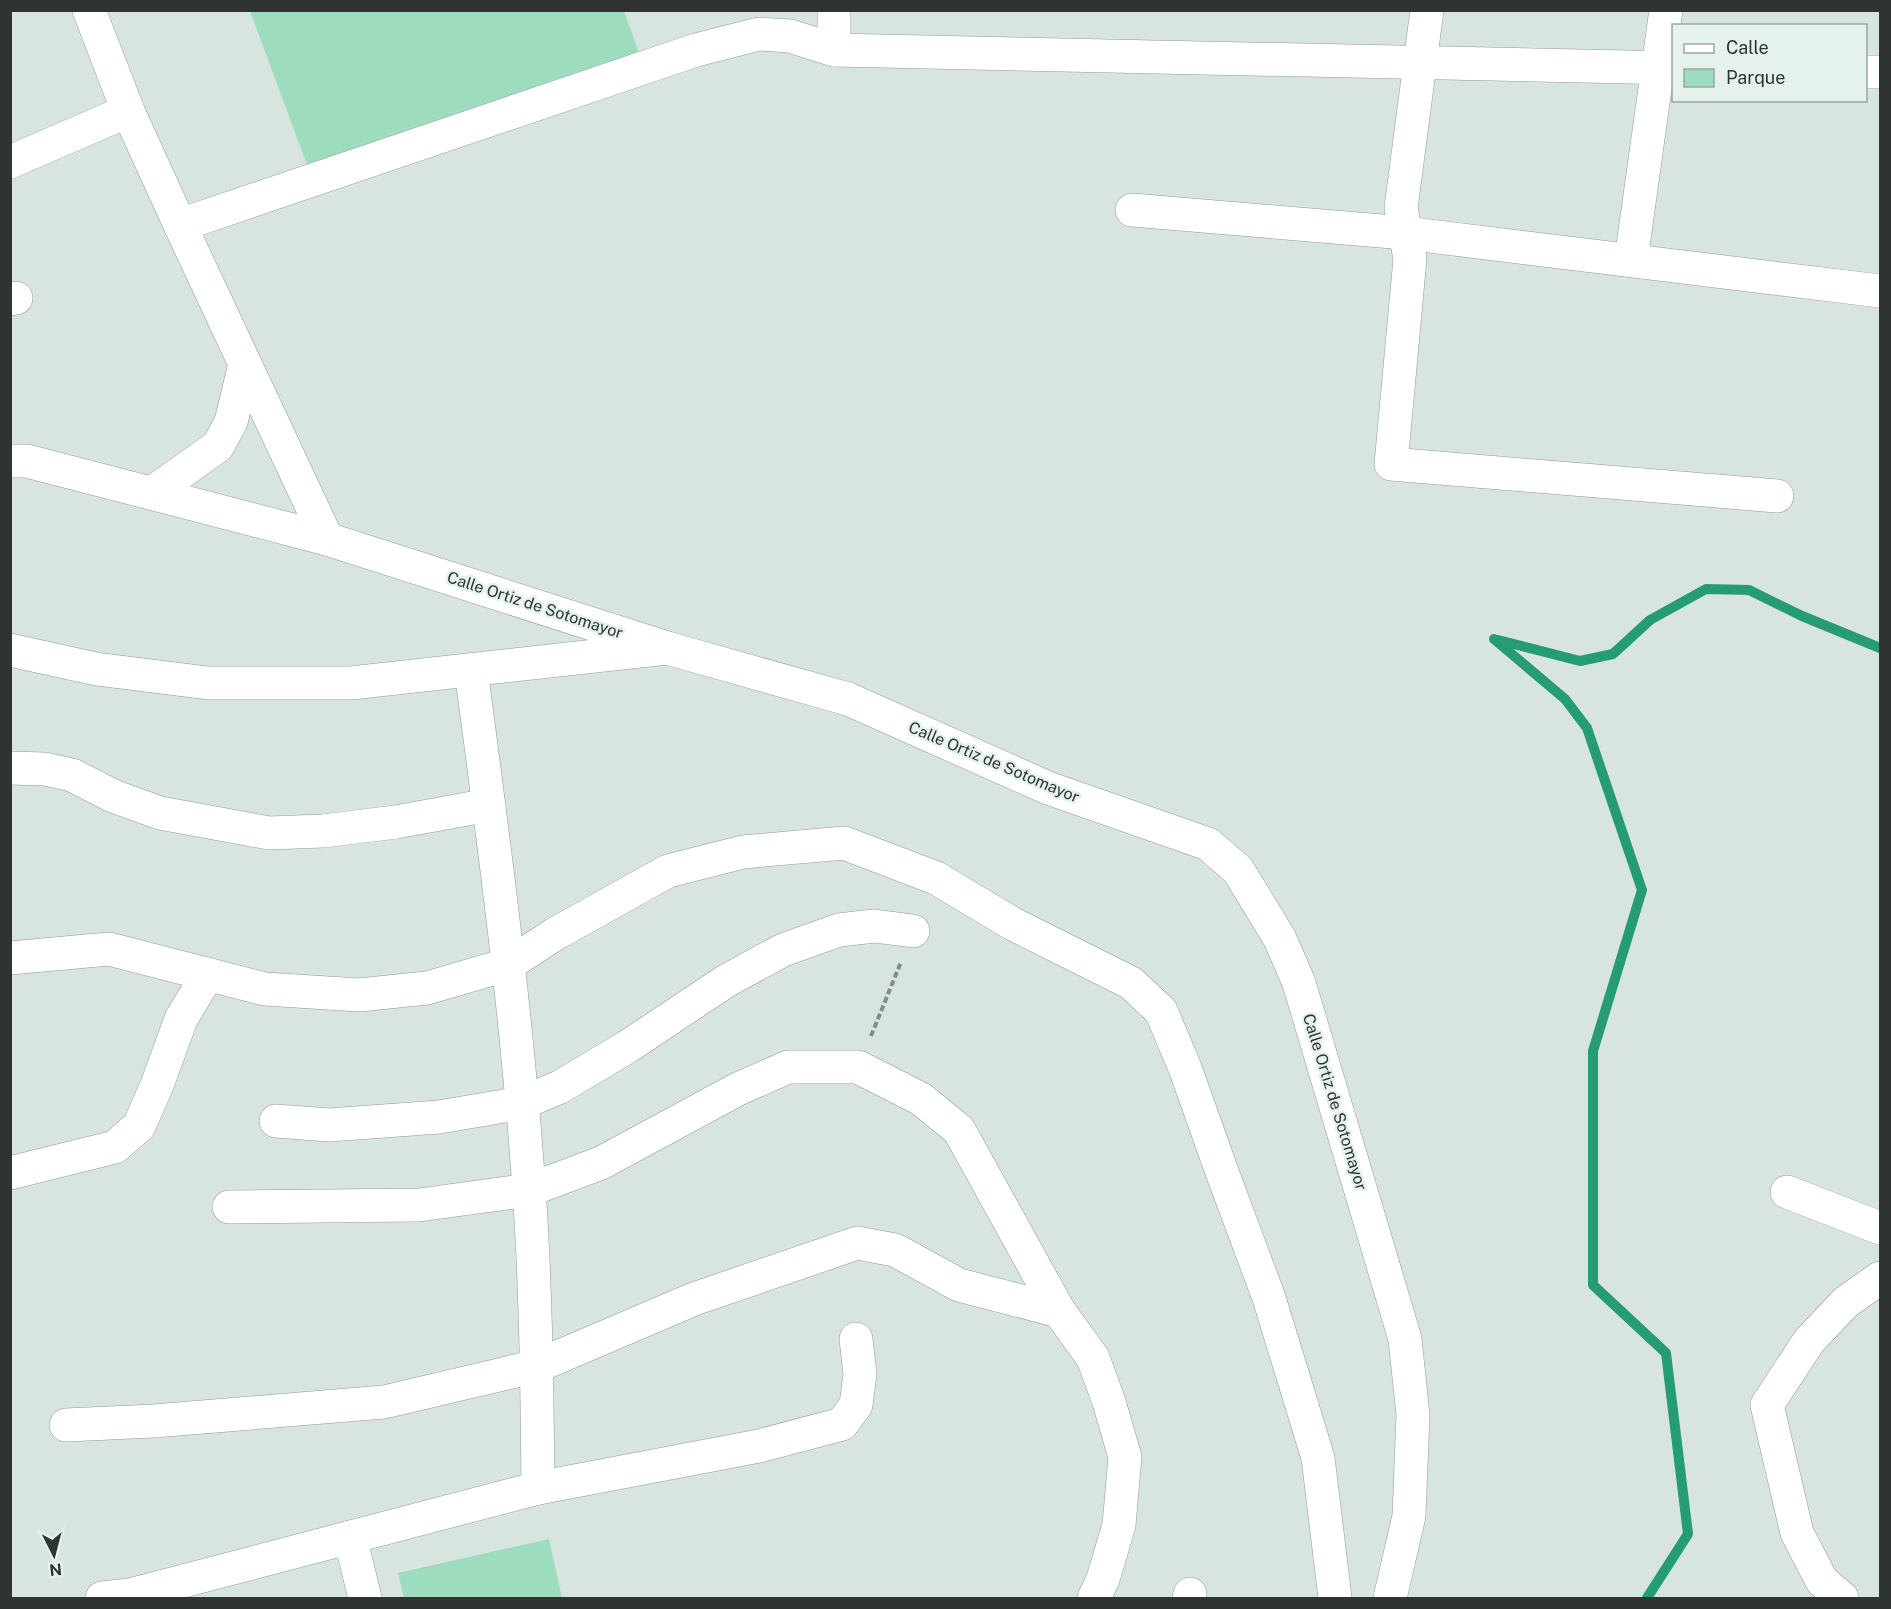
<svg xmlns="http://www.w3.org/2000/svg" width="1891" height="1609" font-family="'Public Sans',sans-serif">
<style>
.green{fill:#9ddcbf}
.lines{fill:none;stroke-linecap:round;stroke-linejoin:round}
.stream{stroke:#269c73;stroke-width:10}
.minor-casing{stroke:#8f9b95;stroke-width:34}
.tertiary-casing{stroke:#8f9b95;stroke-width:34}
.path{stroke:#838c88;stroke-width:4;stroke-dasharray:6 3;stroke-linecap:butt}
.minor{stroke:#fff;stroke-width:33}
.tertiary{stroke:#fff;stroke-width:33}
.labels{text-anchor:middle;dominant-baseline:central;stroke-width:5;stroke-linejoin:round;paint-order:stroke}
.street-label{font-size:16px;fill:#2f3432;stroke:#e5f2ec}
</style>
<rect width="100%" height="100%" fill="#d8e5de"/>
<g class="green">
<polygon points="250,11 624,11 639,53 310,173"/>
<polygon points="549,1539 562,1598 404,1598 398,1573"/>
</g>
<g class="lines">
<g class="stream">
<polyline points="1494,639 1565,699 1587,728 1642,890 1593,1051 1593,1285 1666,1353 1688,1534 1647,1598"/>
<polyline points="1498,640 1580,661 1613,654 1650,620 1706,589 1749,590 1802,616 1880,648"/>
</g>
<defs>
<g id="minor">
<polyline points="834,10 834,50"/>
<polyline points="1427,10 1401,208 1410,259 1391,464 1777,496"/>
<polyline points="1866,72 1880,72"/>
<polyline points="10,162 128,111"/>
<polyline points="1132,210 1405,233 1880,291"/>
<polyline points="180,225 696,50 759,34 790,36 834,50 1674,68"/>
<polyline points="1631,260 1666,10"/>
<polyline points="10,299 16,298"/>
<polyline points="10,461 27,461 327,539"/>
<polyline points="10,650 96,669 208,683 351,683 667,648"/>
<path d="M471,670c23,173 46,345 58,519 7,99 8,199 9,299"/>
<polyline points="10,768 45,769 72,775 113,796 160,813 269,833 323,831 396,822 489,805"/>
<polyline points="10,958 109,949 265,989 359,995 427,988 509,964 555,934 668,871 743,852 844,843 936,878 1013,924 1131,983 1161,1011 1185,1068 1222,1172 1269,1298 1318,1458 1335,1598"/>
<polyline points="276,1121 329,1125 439,1117 522,1103 560,1087 627,1047 726,981 783,950 839,930 874,926 913,931"/>
<polyline points="10,1173 115,1147 139,1126 157,1085 181,1019 208,974"/>
<polyline points="1787,1192 1880,1228"/>
<polyline points="229,1207 419,1205 529,1190 601,1163 738,1089 788,1067 858,1067 921,1099 959,1130 1059,1311"/>
<polyline points="66,1425 154,1421 384,1402 537,1366 694,1299 857,1243 895,1250 959,1285 1059,1311 1093,1358 1109,1402 1125,1457 1119,1525 1103,1579 1094,1598"/>
<polyline points="350,1537 365,1598"/>
<polyline points="102,1598 130,1595 538,1488 759,1446 842,1424 856,1405 860,1374 856,1339"/>
<polyline points="1189,1598 1190,1594"/>
<polyline points="1842,1598 1822,1581 1797,1533 1767,1405 1809,1341 1846,1302 1880,1278"/>
</g>
<g id="tertiary">
<polyline points="89,10 128,111 180,225 327,539 667,648 848,699 1048,788 1208,844 1238,870 1280,939 1299,983 1405,1339 1413,1415 1409,1516 1390,1598"/>
<polyline points="152,493 218,446 231,422 245,364"/>
</g>
</defs>
<use href="#minor" class="minor-casing"/>
<use href="#tertiary" class="tertiary-casing"/>
<polyline class="path" points="871,1036 901,962"/>
<use href="#minor" class="minor"/>
<use href="#tertiary" class="tertiary"/>
</g>
<g class="labels">
<g class="street-label">
<text transform="translate(535 605) rotate(18)">Calle Ortiz de Sotomayor</text>
<text transform="translate(994 762) rotate(23)">Calle Ortiz de Sotomayor</text>
<text transform="translate(1335 1102) rotate(73)">Calle Ortiz de Sotomayor</text>
</g>
</g>
<rect width="1891" height="1609" fill="none" stroke="#2f3432" stroke-width="24"/>
<rect x="1672" y="24" width="195" height="78" fill="#e5f2ec" stroke="#9ca6a2" stroke-width="1.5"/>
<rect x="1684" y="44" width="30" height="9" fill="#ffffff" stroke="#9ca6a2" stroke-width="1.5"/>
<text x="1726" y="54" font-size="18" fill="#2f3432">Calle</text>
<rect x="1684" y="69" width="30" height="18" fill="#9ddcbf" stroke="#9ca6a2" stroke-width="1.5"/>
<text x="1726" y="84" font-size="18" fill="#2f3432">Parque</text>
<g transform="translate(54 1555) rotate(174)" stroke="#e5f2ec" stroke-width="4.5" paint-order="stroke">
<path d="M0-4.5L10 22L0 15L-10 22Z" fill="#2f3432"/>
<text y="-9" font-size="16" font-weight="bold" text-anchor="middle" fill="#2f3432">N</text>
</g>
</svg>
